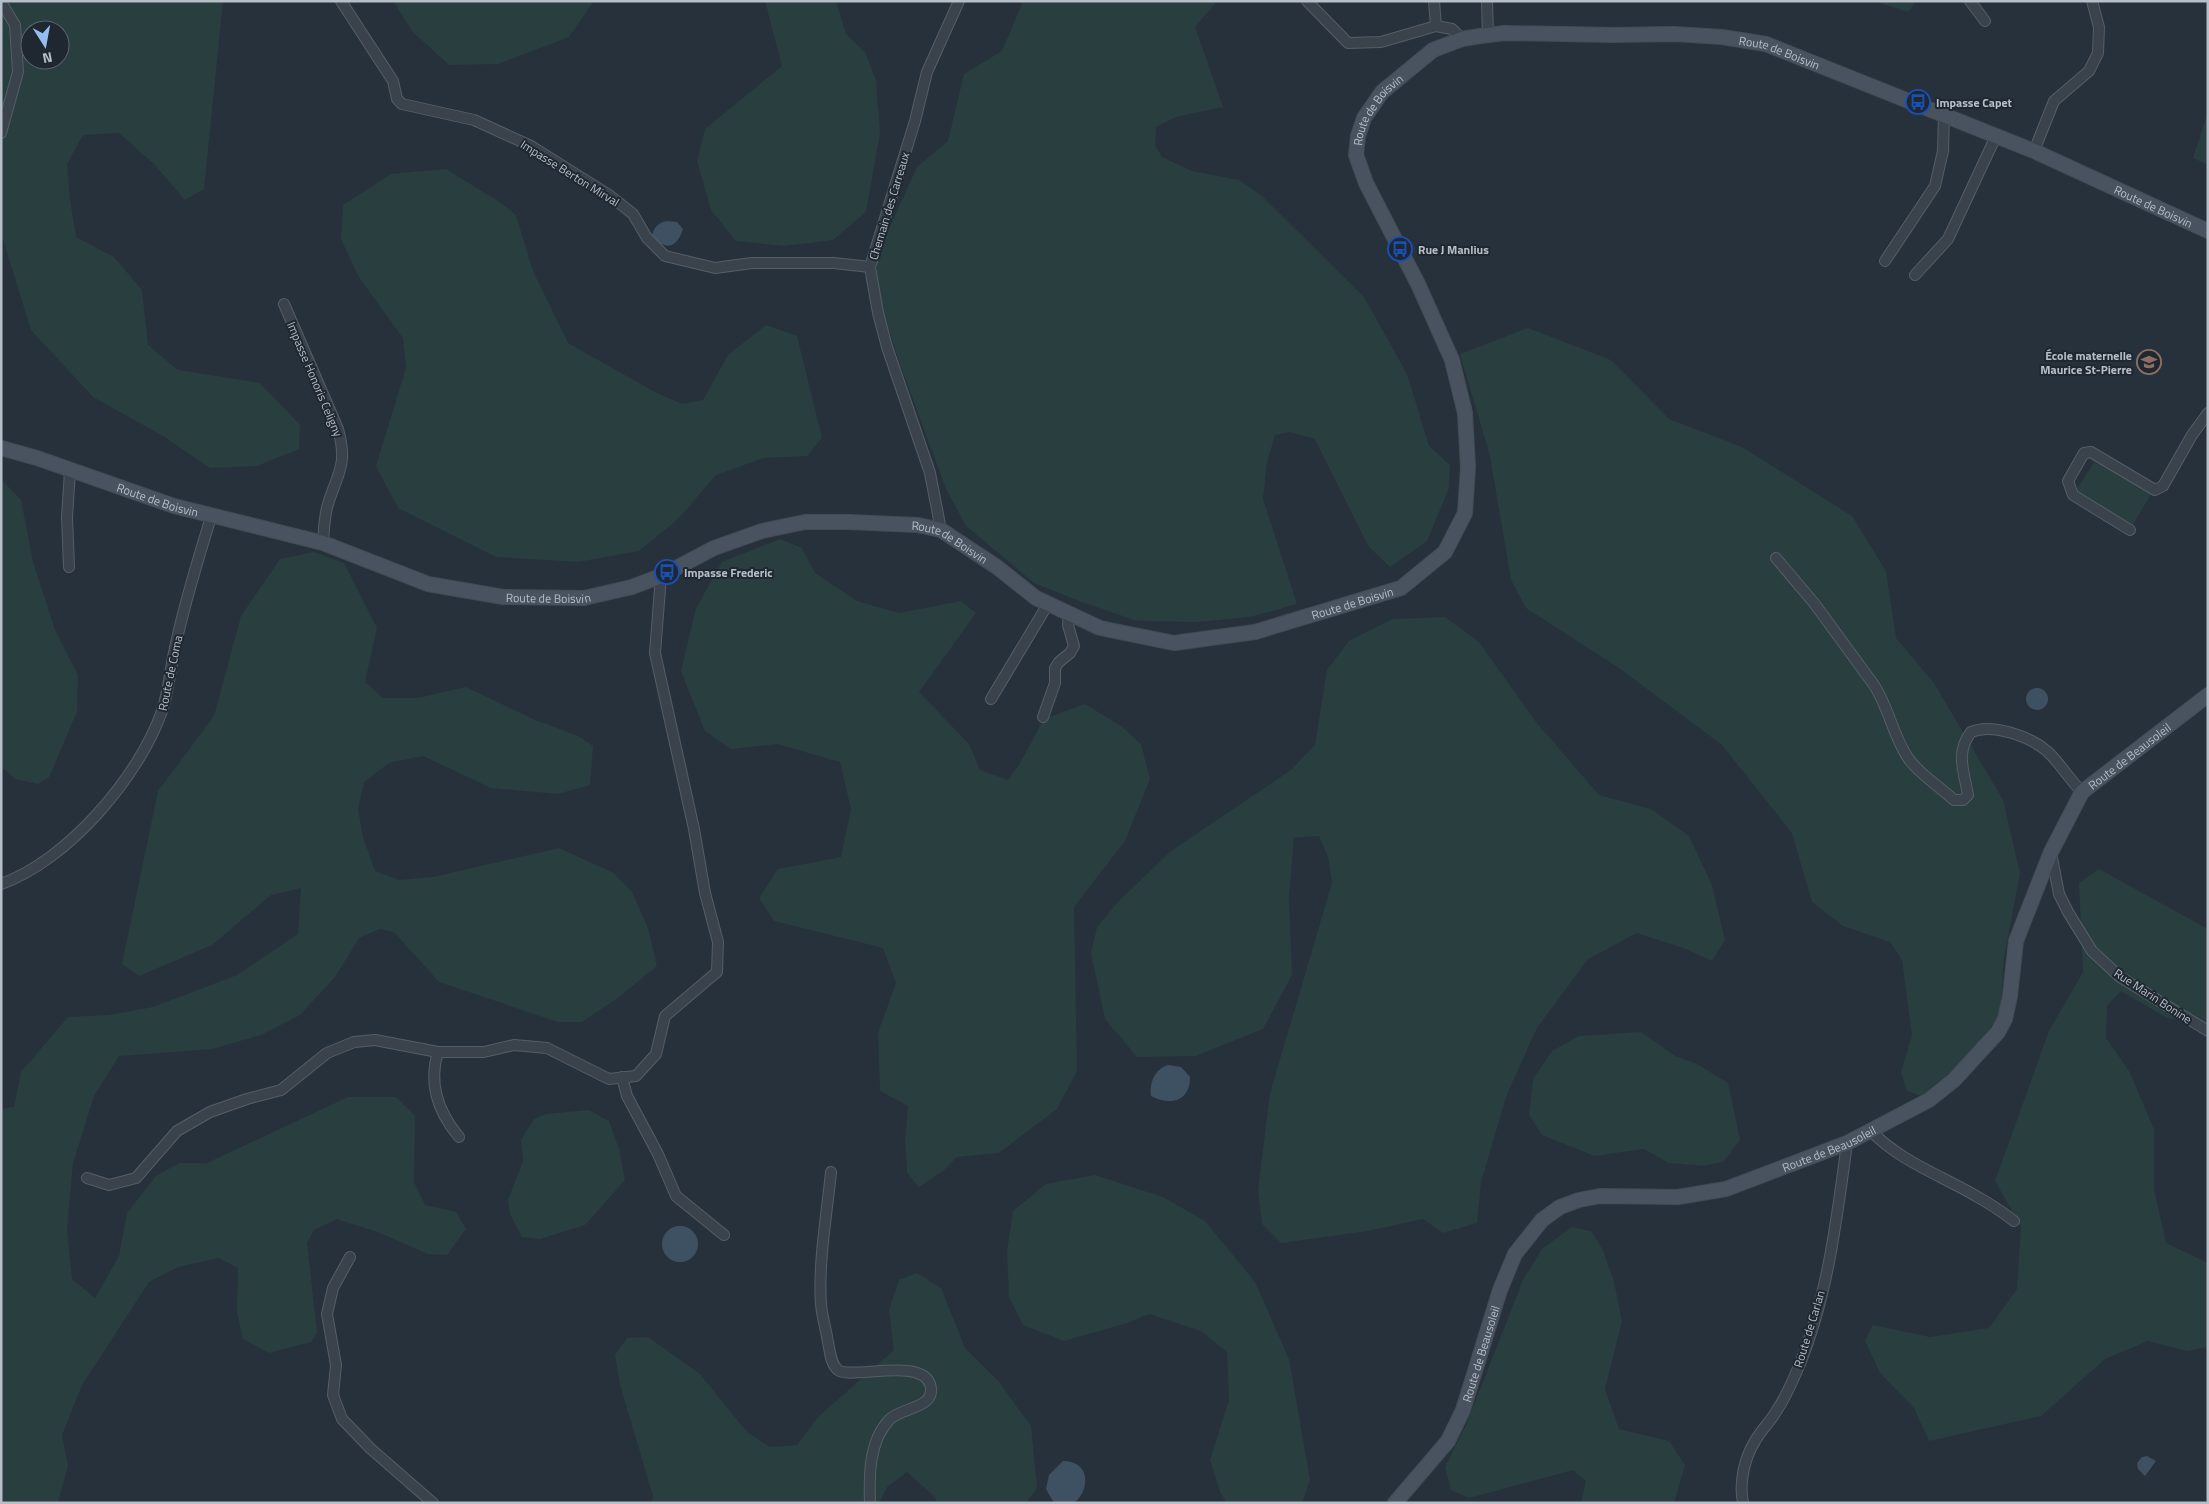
<svg xmlns="http://www.w3.org/2000/svg" width="2209" height="1504" font-family="'Titillium Web',sans-serif">
<style>
.green{fill:#293e3e;fill-rule:evenodd}
.water{fill:#3e5163}
.lines{fill:none;stroke-linecap:round;stroke-linejoin:round}
.street-casing{stroke:#555e67;stroke-width:12}
.secondary-casing{stroke:#434c55;stroke-width:16}
.street{stroke:#3a434c;stroke-width:10}
.secondary{stroke:#49535f;stroke-width:14}
.labels{text-anchor:middle;dominant-baseline:central;stroke-width:4;stroke-linejoin:round;paint-order:stroke}
.street-label{font-size:12px;fill:#b6bec7;stroke:#1f2831}
.poi-label{font-size:12px;font-weight:bold;fill:#b6bec7;stroke:#1f2831;text-anchor:start}
</style>
<rect width="100%" height="100%" fill="#27313c"/>
<g class="green">
<path d="M1,1h222l-19,188 -19,11 -31,-36 -35,-31 -36,2 -16,29 3,36 6,37 38,20 28,33 6,55 30,25 82,13 40,42 -1,24 -42,17 -47,2 -47,-32 -70,-39 -62,-67 -30,-97zM30,30h30v30h-30z"/>
<polygon points="393,1 594,1 569,37 498,64 449,65 412,31"/>
<polygon points="765,1 836,1 846,34 865,52 876,80 880,133 866,212 833,240 785,246 736,241 711,210 697,161 705,129 782,66"/>
<polygon points="1023,1 1217,1 1195,27 1223,107 1176,117 1156,127 1155,145 1162,157 1192,171 1239,180 1261,195 1364,297 1407,374 1429,446 1450,465 1449,488 1427,541 1390,567 1369,547 1315,439 1290,432 1275,435 1267,462 1263,499 1297,604 1250,617 1197,622 1137,621 1079,601 1034,583 966,526 946,489 900,364 877,292 877,255 917,167 948,141 964,74 1002,51"/>
<polygon points="1873,1 1916,1 1908,12"/>
<polygon points="2208,112 2208,165 2193,158"/>
<polygon points="446,169 501,203 516,215 533,271 568,343 655,392 682,404 703,400 728,355 766,325 797,336 822,438 807,456 764,458 716,475 677,520 639,551 578,562 496,557 398,508 376,466 406,368 403,338 358,276 341,239 343,205 391,174"/>
<polygon points="1528,328 1611,360 1669,419 1742,447 1852,516 1886,571 1896,638 1934,683 2003,800 2020,873 2004,958 2000,1016 1960,1064 1921,1096 1907,1091 1901,1072 1912,1035 1902,960 1890,942 1843,926 1812,902 1792,833 1722,745 1619,668 1526,608 1511,580 1490,456 1460,354"/>
<polygon points="2095,461 2151,494 2132,526 2075,492"/>
<polygon points="1,479 21,500 33,562 55,630 78,675 77,712 49,777 38,784 16,779 1,767"/>
<polygon points="780,539 802,548 815,573 857,601 899,613 961,601 976,613 919,692 969,744 980,770 1008,780 1020,763 1044,719 1085,704 1121,726 1141,744 1150,779 1125,841 1074,907 1077,1071 1057,1109 999,1153 957,1157 943,1171 919,1187 907,1173 905,1140 908,1106 880,1091 878,1033 896,983 883,948 774,921 759,898 778,869 841,857 851,809 840,762 777,744 731,749 705,731 681,671 696,608 722,562"/>
<polygon points="314,552 344,563 377,628 365,682 383,698 418,698 466,687 533,719 578,736 593,746 590,785 558,794 491,788 423,756 389,763 364,782 358,809 363,837 375,871 399,880 433,877 559,848 614,873 632,892 648,928 657,966 619,997 582,1022 558,1022 439,982 394,932 380,929 359,938 335,977 300,1015 261,1035 212,1049 119,1056 94,1096 73,1163 67,1229 72,1279 95,1298 119,1256 127,1213 156,1176 179,1163 207,1163 348,1097 396,1097 415,1116 414,1182 425,1205 456,1212 466,1229 447,1255 428,1254 380,1233 337,1219 314,1230 307,1243 317,1332 311,1342 269,1353 243,1339 237,1313 238,1268 219,1258 178,1267 149,1282 82,1385 62,1435 68,1465 58,1503 1,1503 1,1109 14,1107 21,1072 68,1017 109,1015 153,1007 237,975 298,934 301,888 271,895 212,945 139,976 122,964 158,791 214,716 241,616 280,559"/>
<polygon points="1445,617 1479,642 1536,722 1599,795 1651,809 1689,836 1712,885 1725,940 1712,961 1686,949 1637,933 1588,959 1537,1028 1507,1094 1481,1182 1477,1223 1443,1233 1423,1219 1368,1231 1281,1243 1262,1224 1258,1191 1270,1093 1332,883 1328,857 1319,836 1294,838 1289,896 1292,975 1263,1029 1196,1056 1137,1057 1105,1019 1091,953 1097,927 1117,903 1171,851 1291,770 1315,745 1327,670 1349,641 1393,619"/>
<polygon points="2099,869 2208,929 2208,1024 2167,1018 2121,991 2107,1006 2106,1038 2129,1071 2154,1129 2154,1189 2166,1243 2208,1263 2208,1347 2187,1351 2148,1341 2105,1359 2041,1416 1929,1441 1914,1408 1880,1373 1865,1341 1873,1325 1930,1337 1989,1328 2017,1289 2021,1227 1995,1181 2049,1031 2083,972 2079,883"/>
<polygon points="1641,1032 1675,1056 1697,1064 1728,1083 1740,1140 1723,1162 1703,1166 1669,1163 1644,1149 1594,1156 1542,1135 1529,1115 1533,1079 1552,1051 1579,1036"/>
<polygon points="589,1110 609,1121 619,1149 625,1180 585,1225 540,1239 522,1237 510,1214 508,1200 523,1161 521,1140 534,1119 546,1114"/>
<polygon points="1095,1175 1163,1197 1205,1221 1255,1282 1289,1359 1310,1480 1302,1503 1227,1503 1220,1492 1210,1460 1229,1400 1227,1352 1201,1331 1149,1314 1127,1323 1064,1341 1023,1325 1009,1297 1007,1251 1013,1211 1046,1184"/>
<polygon points="1572,1227 1591,1231 1603,1250 1614,1282 1622,1321 1605,1389 1619,1429 1669,1441 1685,1465 1674,1503 1581,1503 1586,1481 1573,1470 1469,1498 1451,1490 1445,1467 1466,1425 1523,1280 1542,1249"/>
<polygon points="917,1273 941,1288 965,1348 999,1382 1031,1426 1037,1488 1026,1503 937,1503 935,1497 907,1472 887,1487 879,1503 652,1503 653,1496 620,1385 615,1355 627,1338 648,1337 700,1374 747,1432 770,1447 797,1445 818,1417 894,1350 889,1310 899,1280"/>
</g>
<g class="water">
<path d="M667,221l10,1 6,7c-6,19 -18,23 -31,6 3,-9 6,-12 15,-14z"/>
<circle cx="2037" cy="699" r="11"/>
<path d="M1168,1065l13,2 9,10c0,25 -20,29 -39,19 -2,-13 4,-27 17,-31z"/>
<circle cx="680" cy="1244" r="18"/>
<polygon points="2147,1456 2156,1461 2145,1476 2138,1469 2137,1463 2142,1457"/>
<path d="M1063,1461c27,0 28,28 11,42h-20l-8,-14 3,-14z"/>
</g>
<g class="lines">
<defs>
<g id="street">
<polyline points="341,1 393,81 397,99 402,104 474,120 531,146 609,195 633,214 647,238 665,256 715,268 752,263 834,263 870,267"/>
<polyline points="1307,1 1348,43 1381,42 1436,26 1452,29 1462,39"/>
<polyline points="1434,1 1436,26"/>
<polyline points="1487,1 1488,35"/>
<polyline points="1970,1 1985,21"/>
<polyline points="1,2 15,25 18,72 1,133"/>
<polyline points="2034,151 2054,101 2089,71 2098,53 2099,27 2092,1"/>
<polyline points="1885,261 1935,186 1943,151 1944,115"/>
<polyline points="1915,275 1948,239 1996,136"/>
<path d="M284,304l54,125c10,36 0,43 -10,75 -4,13 -4,26 -5,39"/>
<polyline points="941,530 930,473 887,347 878,313 870,267 915,121 927,72 959,1"/>
<polyline points="2130,530 2073,495 2068,481 2084,453 2091,452 2155,490 2163,486 2192,435 2208,413"/>
<path d="M1776,558l38,45 60,82c15,23 19,51 34,73 10,15 32,29 46,42h9l5,-5c-4,-24 -13,-42 3,-63 21,-9 58,4 76,19 13,12 22,28 35,41"/>
<polyline points="69,567 67,517 70,471"/>
<polyline points="991,699 1048,604"/>
<polyline points="1043,717 1055,683 1055,668 1059,662 1070,653 1074,646 1068,625 1069,614"/>
<polyline points="2051,853 2059,894 2068,912 2092,951 2120,977 2208,1031"/>
<path d="M1,884c66,-23 138,-107 161,-173 7,-20 8,-42 13,-63 9,-44 23,-88 36,-131"/>
<path d="M438,1052c-10,32 1,61 21,85"/>
<polyline points="622,1077 627,1096 658,1154 676,1196 724,1235"/>
<path d="M1871,1131c29,30 69,44 105,65 13,7 26,16 38,25"/>
<path d="M831,1172c-4,41 -13,92 -10,132 1,13 5,25 7,38 2,9 2,21 10,28 11,10 83,-13 92,14 8,25 -30,23 -41,36 -20,21 -20,56 -19,83"/>
<polyline points="87,1178 109,1185 136,1178 177,1131 210,1112 247,1099 281,1090 327,1053 354,1042 375,1040 438,1052 484,1052 514,1045 547,1048 609,1079 636,1076 656,1054 665,1016 717,972 718,942 705,893 694,829 655,653 661,576"/>
<polyline points="350,1257 333,1288 327,1314 336,1365 333,1395 342,1419 371,1449 433,1503"/>
<path d="M1743,1503c-4,-20 1,-44 12,-62 6,-11 16,-20 22,-31 9,-13 16,-30 22,-44 29,-70 38,-149 48,-223"/>
</g>
<g id="secondary">
<path id="s1" d="M1,448l36,10 137,48 149,37 105,41 75,13 81,1 48,-11 29,-11 53,-28 48,-17 43,-9h43l70,3 23,5 56,37 39,31 64,30 74,15 81,-11 146,-44 44,-36 20,-39 3,-46 -3,-54 -13,-53 -34,-76 -52,-101 -10,-28 2,-19 6,-18 18,-26 51,-42 29,-11 18,-3 25,-3 108,2 61,-1 48,3 44,7 268,107 174,80"/>
<path id="s2" d="M1395,1503l53,-62 15,-31 37,-120 15,-36 27,-34 18,-13 19,-7 21,-4 78,1 48,-8 121,-46 82,-43 25,-20 44,-48 7,-13 5,-23 6,-55 35,-89 31,-60 126,-97"/>
</g>
</defs>
<use href="#street" class="street-casing"/>
<use href="#secondary" class="secondary-casing"/>
<use href="#street" class="street"/>
<use href="#secondary" class="secondary"/>
</g>
<defs>
<symbol id="bus-ring" viewBox="-11 -11 22 22"><circle r="9.5" fill="#1f2831" stroke="#1a4fb4" stroke-width="1.5"/><path d="M-5-6H5V4H4V6H2V4H-2V6H-4V4H-5ZM-3.5-4V0h7V-4ZM-3.5 1.2v1.5H-2V1.2ZM2 1.2v1.5H3.5V1.2Z" fill="#1a4fb4"/></symbol>
<symbol id="school-ring" viewBox="-11 -11 22 22"><circle r="9.5" fill="#1f2831" stroke="#8d6e63" stroke-width="1.5"/><path d="M0-5L7-2L0 1L-7-2ZM-4 1L0 2.5L4 1V4Q0 6-4 4Z" fill="#8d6e63"/></symbol>
</defs>
<g fill-rule="evenodd">
<use href="#bus-ring" x="1904" y="88" width="28" height="28"/>
<use href="#bus-ring" x="1386" y="235" width="28" height="28"/>
<use href="#school-ring" x="2135" y="348" width="28" height="28"/>
<use href="#bus-ring" x="653" y="558" width="28" height="28"/>
</g>
<g class="labels">
<g class="street-label">
<text stroke="none"><textPath href="#s1" startOffset="2444">Route de Boisvin</textPath></text>
<text stroke="none"><textPath href="#s1" startOffset="2009">Route de Boisvin</textPath></text>
<text transform="translate(570 173) rotate(32)">Impasse Berton Mirval</text>
<text transform="translate(889 206) rotate(-73)">Chemain des Carreaux</text>
<text stroke="none"><textPath href="#s1" startOffset="2849">Route de Boisvin</textPath></text>
<text transform="translate(315 379) rotate(67)">Impasse Honoris Celigny</text>
<text stroke="none"><textPath href="#s1" startOffset="165">Route de Boisvin</textPath></text>
<text stroke="none"><textPath href="#s1" startOffset="990">Route de Boisvin</textPath></text>
<text stroke="none"><textPath href="#s1" startOffset="570">Route de Boisvin</textPath></text>
<text stroke="none"><textPath href="#s1" startOffset="1424">Route de Boisvin</textPath></text>
<text transform="translate(170 673) rotate(-78)">Route de Coma</text>
<text stroke="none"><textPath href="#s2" startOffset="1150">Route de Beausoleil</textPath></text>
<text transform="translate(2153 996) rotate(33)">Rue Marin Bonine</text>
<text stroke="none"><textPath href="#s2" startOffset="625">Route de Beausoleil</textPath></text>
<text transform="translate(1809 1329) rotate(-73)">Route de Carlan</text>
<text stroke="none"><textPath href="#s2" startOffset="175">Route de Beausoleil</textPath></text>
</g>
<g class="poi-label">
<text x="1936" y="102">Impasse Capet</text>
<text x="1418" y="249">Rue J Manlius</text>
<text x="2132" y="355" text-anchor="end">École maternelle<tspan x="2132" dy="14">Maurice St-Pierre</tspan></text>
<text x="684" y="572">Impasse Frederic</text>
</g>
</g>
<rect width="2209" height="1504" fill="none" stroke="#b6bec7" stroke-width="5"/>
<g transform="translate(45 45) rotate(169)"><circle r="24" fill="#1f2831" stroke="#5b646d"/>
<path d="M0-4L9 19L0 12L-9 19Z" fill="#94beee"/>
<text y="-8" font-size="14" font-weight="bold" text-anchor="middle" fill="#b6bec7">N</text>
</g>
</svg>
